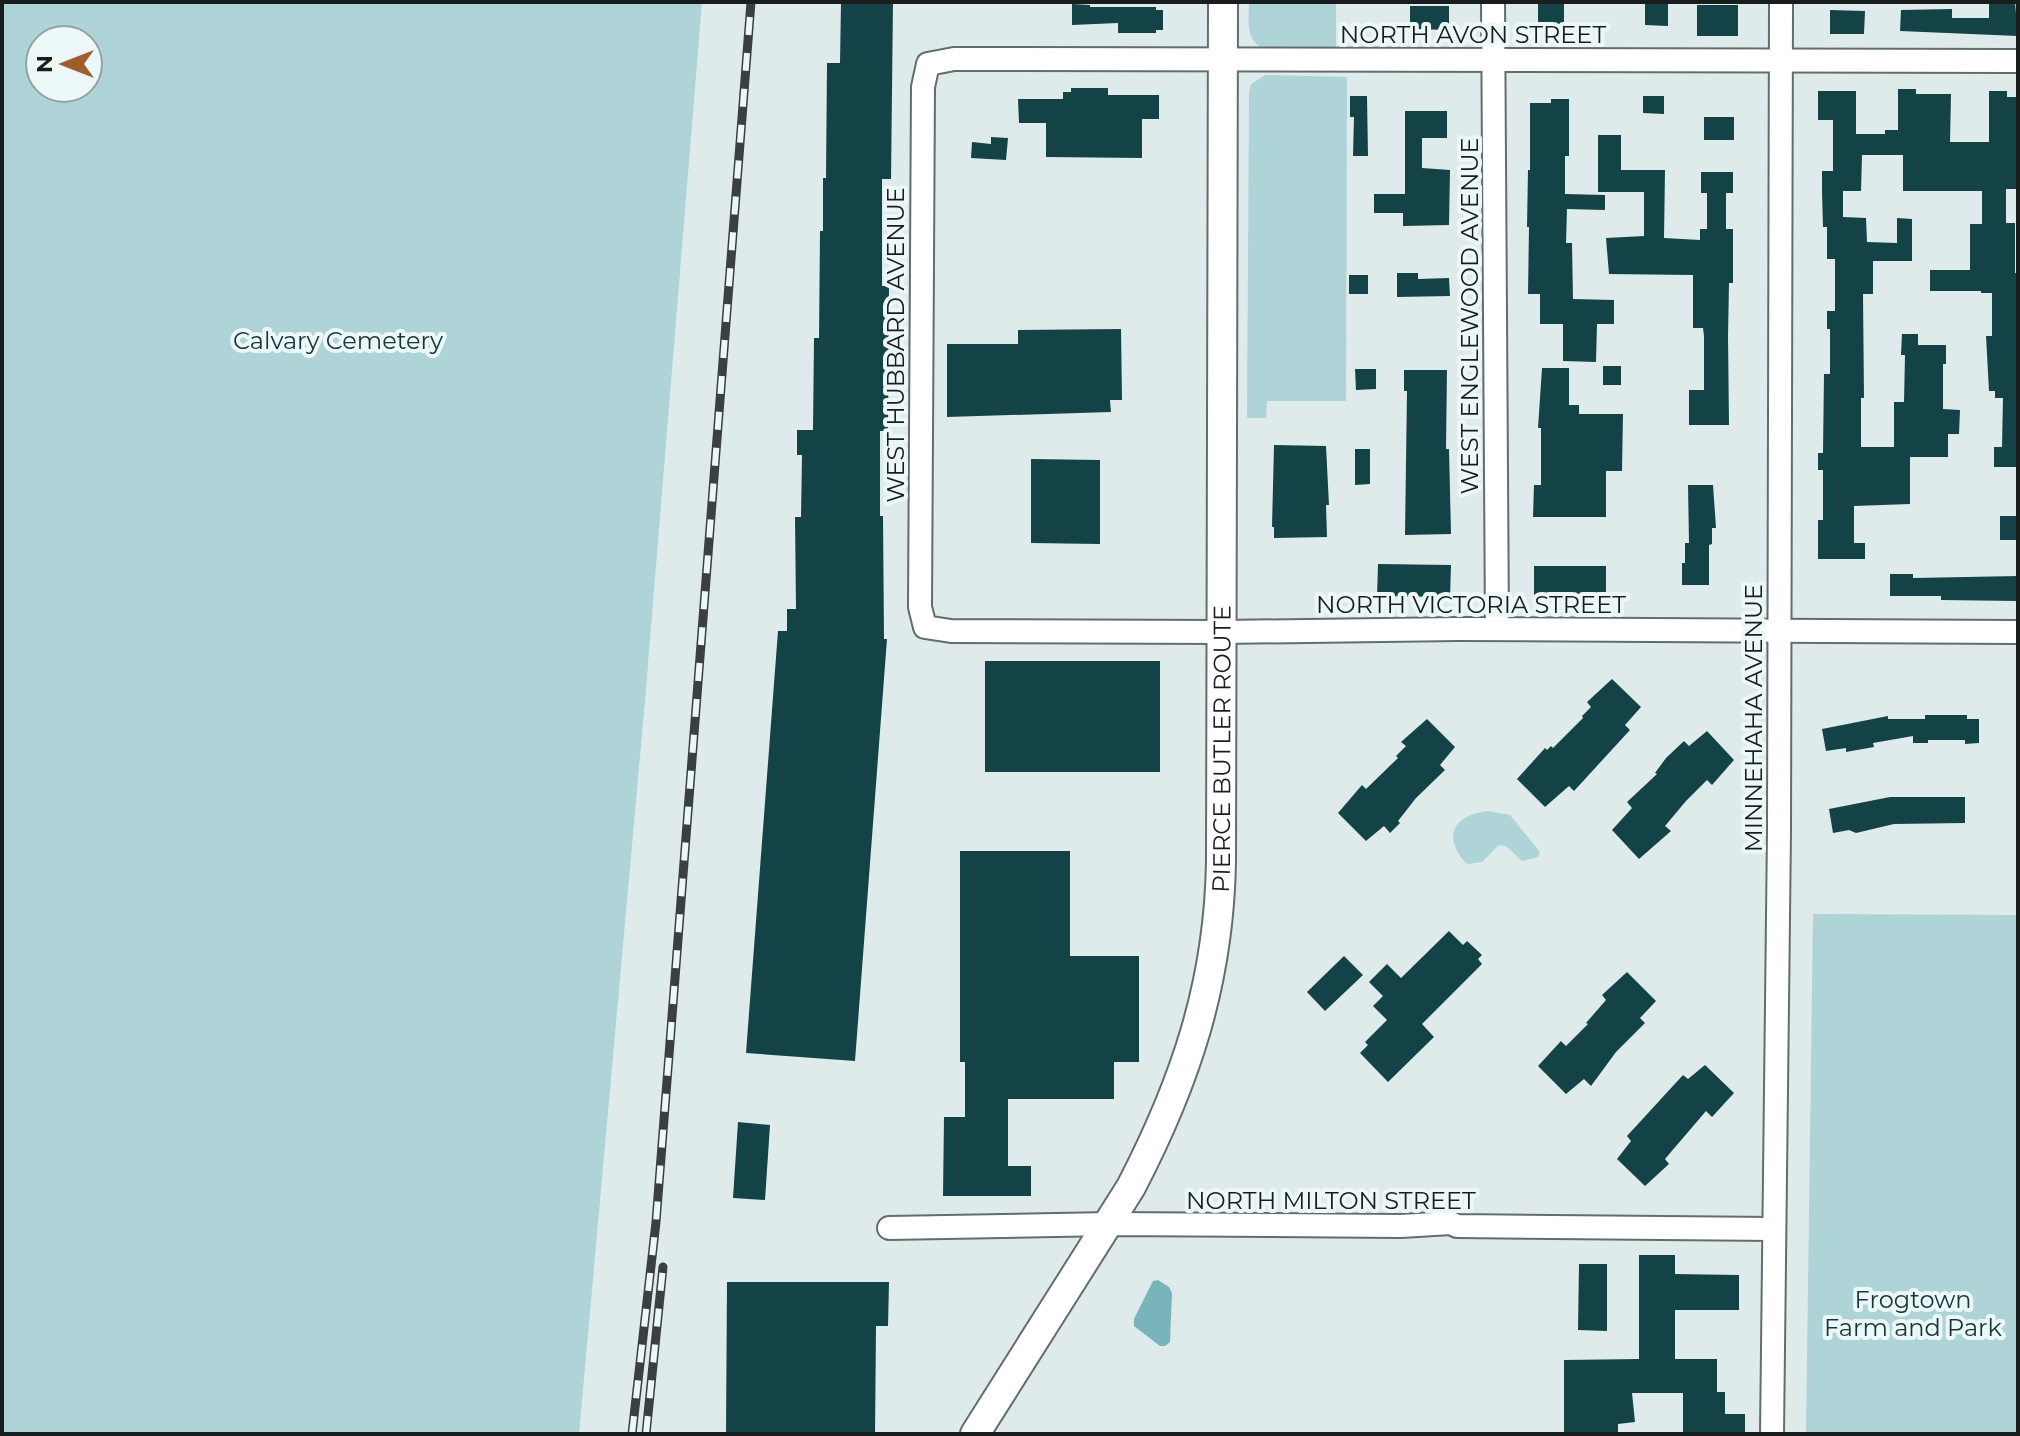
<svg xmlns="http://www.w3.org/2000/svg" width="2020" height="1436" font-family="Montserrat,sans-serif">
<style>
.green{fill:#aed4d7;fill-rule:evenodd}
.water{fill:#78b4ba}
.building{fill:#144347}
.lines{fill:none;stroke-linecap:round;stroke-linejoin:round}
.minor-casing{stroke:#636d6e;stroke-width:26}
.major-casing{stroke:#636d6e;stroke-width:32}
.minor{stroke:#fff;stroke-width:22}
.major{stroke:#fff;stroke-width:28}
.rail-casing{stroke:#3a3f3f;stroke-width:9}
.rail{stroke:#ecf7f8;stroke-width:6;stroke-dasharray:18;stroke-linecap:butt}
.labels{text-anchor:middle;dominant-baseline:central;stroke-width:8;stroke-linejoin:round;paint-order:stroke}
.street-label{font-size:24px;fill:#191d1d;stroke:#ecf7f8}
.park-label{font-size:24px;fill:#173639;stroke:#ecf7f8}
</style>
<rect width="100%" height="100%" fill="#dfeaeb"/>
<g class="green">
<path d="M2,2h700l-57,699 -66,733h-577zM40,40h48v48h-48z"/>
<path d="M1249,2h87v47l-76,-2c-15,-11 -11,-28 -11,-45z"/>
<polygon points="1265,75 1347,77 1346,401 1267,401 1266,418 1247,418 1249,92 1251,84"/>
<path d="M1488,811l22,4 30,37 -2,5 -16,4 -16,-15 -7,-1 -17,17 -15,2c-26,-27 -13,-49 21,-53z"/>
<polygon points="1813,914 2018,915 2018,1434 1806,1434"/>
</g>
<polygon class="water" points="1158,1280 1169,1287 1172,1293 1170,1342 1165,1346 1160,1346 1134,1326 1134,1319 1153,1281"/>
<g class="building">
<polygon points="841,2 893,2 891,179 882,179 882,286 889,286 888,431 880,431 880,516 883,516 884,639 887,639 855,1061 746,1053 778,631 787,631 787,609 796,609 795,517 801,517 802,455 797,455 797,430 813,430 814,338 819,338 820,231 823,231 823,178 826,178 827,63 840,63"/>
<rect x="1538" y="2" width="26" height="22"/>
<polygon points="1989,2 2015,2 2018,36 1900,31 1901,10 1952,9 1952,18 1989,18"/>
<polygon points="1072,4 1090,5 1090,7 1156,7 1156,10 1163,10 1163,30 1156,30 1156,33 1118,33 1118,23 1072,25"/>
<polygon points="1645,4 1668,4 1668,26 1645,25"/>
<rect x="1697" y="5" width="41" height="31"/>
<polygon points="1410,6 1449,6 1449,30 1413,29 1414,22 1410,22"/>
<polygon points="1830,10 1865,11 1864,34 1830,34"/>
<polygon points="1071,88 1108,88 1108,95 1159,95 1159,119 1142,119 1142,158 1046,157 1046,123 1019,123 1018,99 1063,99 1063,92 1071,92"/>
<polygon points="1898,89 1916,89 1916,94 1951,94 1950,142 1989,142 1989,91 2007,91 2007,97 2018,97 2018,189 2006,189 2006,223 2015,223 2015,273 2018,273 2018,467 1994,467 1994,447 2002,447 2003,398 1995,398 1995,391 1989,391 1986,336 1992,336 1992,293 1981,293 1981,291 1930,291 1930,270 1970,270 1970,224 1982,224 1982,191 1903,191 1903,155 1862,155 1861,191 1843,191 1843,217 1866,218 1867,242 1897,243 1897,218 1912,219 1912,261 1873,261 1873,294 1863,294 1864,398 1861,398 1861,447 1894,447 1894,402 1904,402 1905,355 1901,355 1902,334 1918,334 1918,345 1946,345 1946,364 1943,364 1943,409 1960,410 1959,434 1948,434 1948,457 1910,457 1910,504 1854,506 1854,543 1865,543 1865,559 1818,559 1818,520 1823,520 1823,470 1818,470 1818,453 1823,453 1824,374 1830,374 1830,329 1827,329 1827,311 1835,311 1835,259 1827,259 1827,227 1823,227 1822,191 1822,171 1833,171 1833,120 1818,120 1818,91 1856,91 1856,134 1885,134 1885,130 1898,130"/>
<polygon points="1350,96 1367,96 1368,156 1353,156 1354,117 1350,117"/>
<polygon points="1643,96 1664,96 1664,114 1643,113"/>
<polygon points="1551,99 1569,99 1569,156 1565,156 1565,194 1605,195 1605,210 1567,209 1566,243 1572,243 1573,299 1614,300 1614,324 1597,324 1596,362 1563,361 1563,324 1540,324 1540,294 1528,294 1529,227 1527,227 1528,170 1530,170 1530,103 1551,103"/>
<polygon points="1405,111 1447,111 1447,138 1422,138 1422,168 1450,170 1449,225 1403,226 1403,213 1374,213 1374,194 1405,194"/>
<rect x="1704" y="117" width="30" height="23"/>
<polygon points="1598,135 1621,135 1621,170 1665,170 1664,238 1700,240 1700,229 1707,229 1707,193 1701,193 1701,172 1733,172 1733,193 1726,193 1726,229 1733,229 1733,283 1729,283 1728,336 1729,425 1689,425 1689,390 1704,390 1704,336 1703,328 1693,328 1693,275 1609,274 1606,238 1644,236 1644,192 1598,192"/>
<polygon points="991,137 1008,138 1006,160 971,158 972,142 991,144"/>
<polygon points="1397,273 1418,273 1418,279 1449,278 1450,296 1397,297"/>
<rect x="1349" y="275" width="19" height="19"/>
<polygon points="1121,329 1122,400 1110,400 1111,412 947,417 947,344 1018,344 1018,330"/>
<rect x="1603" y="366" width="18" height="19"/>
<polygon points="1542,368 1569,368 1569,405 1579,405 1579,414 1623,414 1622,471 1606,471 1606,517 1533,517 1534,485 1541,485 1541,428 1538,428"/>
<polygon points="1355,369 1376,369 1376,389 1356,390"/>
<polygon points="1404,370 1447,370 1446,449 1449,449 1451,534 1405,535 1407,391 1404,391"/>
<polygon points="1274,445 1326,446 1329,505 1326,505 1327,537 1274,538 1274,527 1272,527"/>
<polygon points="1355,449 1370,449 1370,484 1355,485"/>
<polygon points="1031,459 1100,460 1100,544 1031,543"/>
<polygon points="1688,485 1713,485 1716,528 1712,528 1712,544 1709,545 1709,585 1682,585 1682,563 1685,563 1685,543 1689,543"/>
<rect x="2000" y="516" width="18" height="24"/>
<polygon points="1378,564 1451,565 1450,597 1377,596"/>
<rect x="1534" y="566" width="72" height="32"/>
<polygon points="1890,574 1913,574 1913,578 2018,576 2018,601 1941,600 1941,596 1890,596"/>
<rect x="985" y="661" width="175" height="111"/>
<polygon points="1612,679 1641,707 1625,725 1630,730 1574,791 1569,786 1545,807 1517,779 1545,748 1547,750 1551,746 1553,748 1583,718 1582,716 1591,707 1587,702"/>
<polygon points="1925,715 1967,715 1967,719 1979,719 1979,743 1965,744 1965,740 1928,740 1928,743 1913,743 1913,736 1873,743 1874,747 1846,752 1846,748 1826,751 1822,729 1888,716 1888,719 1925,719"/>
<polygon points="1427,719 1455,747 1440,765 1445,770 1416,798 1398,821 1400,823 1390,833 1384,826 1366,841 1338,813 1362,785 1366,789 1398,758 1396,756 1406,746 1401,742"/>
<polygon points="1707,731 1734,760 1712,785 1707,780 1686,801 1665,826 1671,831 1639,859 1612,830 1632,808 1627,802 1657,774 1655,773 1666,758 1684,741 1689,746"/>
<polygon points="1890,797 1965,797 1965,823 1894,824 1856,833 1849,830 1833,833 1829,809"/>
<polygon points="960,851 1070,851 1070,956 1139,956 1139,1062 1114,1062 1114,1099 1008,1099 1008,1166 1031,1166 1031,1196 943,1196 944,1117 965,1117 965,1062 960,1062"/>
<polygon points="1449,931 1463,945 1467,941 1482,955 1478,959 1482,964 1422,1024 1434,1037 1388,1082 1360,1053 1368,1045 1365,1042 1387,1020 1373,1006 1383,996 1369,982 1387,964 1401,978"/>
<polygon points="1344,956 1363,975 1325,1011 1307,992"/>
<polygon points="1627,972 1656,1001 1640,1018 1645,1023 1616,1052 1591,1086 1584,1079 1566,1094 1538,1066 1561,1041 1566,1046 1588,1024 1586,1023 1606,1000 1602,995"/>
<polygon points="1705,1065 1734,1093 1712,1117 1706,1111 1665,1159 1669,1164 1645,1186 1617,1159 1631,1141 1627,1136 1683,1075 1688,1079"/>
<polygon points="738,1122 770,1125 765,1200 733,1198"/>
<polygon points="1639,1255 1675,1255 1675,1274 1739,1275 1739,1310 1675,1310 1675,1359 1717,1359 1717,1392 1725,1392 1725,1414 1745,1414 1745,1434 1683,1434 1683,1393 1632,1393 1635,1422 1618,1424 1618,1432 1564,1432 1564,1360 1639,1359"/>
<polygon points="1579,1264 1607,1264 1607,1331 1578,1330"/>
<polygon points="727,1282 889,1282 888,1326 876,1326 875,1434 726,1434"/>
</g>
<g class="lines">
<defs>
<g id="minor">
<polyline points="1493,2 1497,629"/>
<polyline points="2018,61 954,59 928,64 923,87 920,607 925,627 951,631 1221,632 1458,629 2018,632"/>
<polyline points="889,1228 1110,1224 1401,1226 1451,1223 1457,1226 1774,1229"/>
<polyline points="1772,1434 1779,831 1781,2"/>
</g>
<g id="major">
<path id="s1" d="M975,1434l156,-247c55,-106 88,-205 90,-325l2,-860"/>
</g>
</defs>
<use href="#minor" class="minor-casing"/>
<use href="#major" class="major-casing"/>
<use href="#minor" class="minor"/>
<use href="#major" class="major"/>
<defs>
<g id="rail">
<polyline points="632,1434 656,1222 751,2"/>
<polyline points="646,1434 663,1267"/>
</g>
</defs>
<use href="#rail" class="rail-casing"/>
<use href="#rail" class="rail"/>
</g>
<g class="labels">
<g class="street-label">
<text x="1473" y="34">NORTH AVON STREET</text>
<text transform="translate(1469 316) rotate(-90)">WEST ENGLEWOOD AVENUE</text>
<text transform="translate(895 345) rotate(-90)">WEST HUBBARD AVENUE</text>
<text x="1471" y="604">NORTH VICTORIA STREET</text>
<text transform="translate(1753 718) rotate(-90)">MINNEHAHA AVENUE</text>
<text stroke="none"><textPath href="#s1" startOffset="746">PIERCE BUTLER ROUTE</textPath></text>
<text x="1331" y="1200">NORTH MILTON STREET</text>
</g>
<g class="park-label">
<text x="338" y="340">Calvary Cemetery</text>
<text x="1913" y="1299">Frogtown<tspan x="1913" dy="28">Farm and Park</tspan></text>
</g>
</g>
<rect width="2020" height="1436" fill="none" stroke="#191d1d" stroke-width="8"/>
<g transform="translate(64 64) rotate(270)"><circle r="38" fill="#ecf7f8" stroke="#98a0a0" stroke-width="2"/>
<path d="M0-6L14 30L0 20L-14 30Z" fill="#9f5c2c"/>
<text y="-12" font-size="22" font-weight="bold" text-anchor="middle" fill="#191d1d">N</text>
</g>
</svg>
